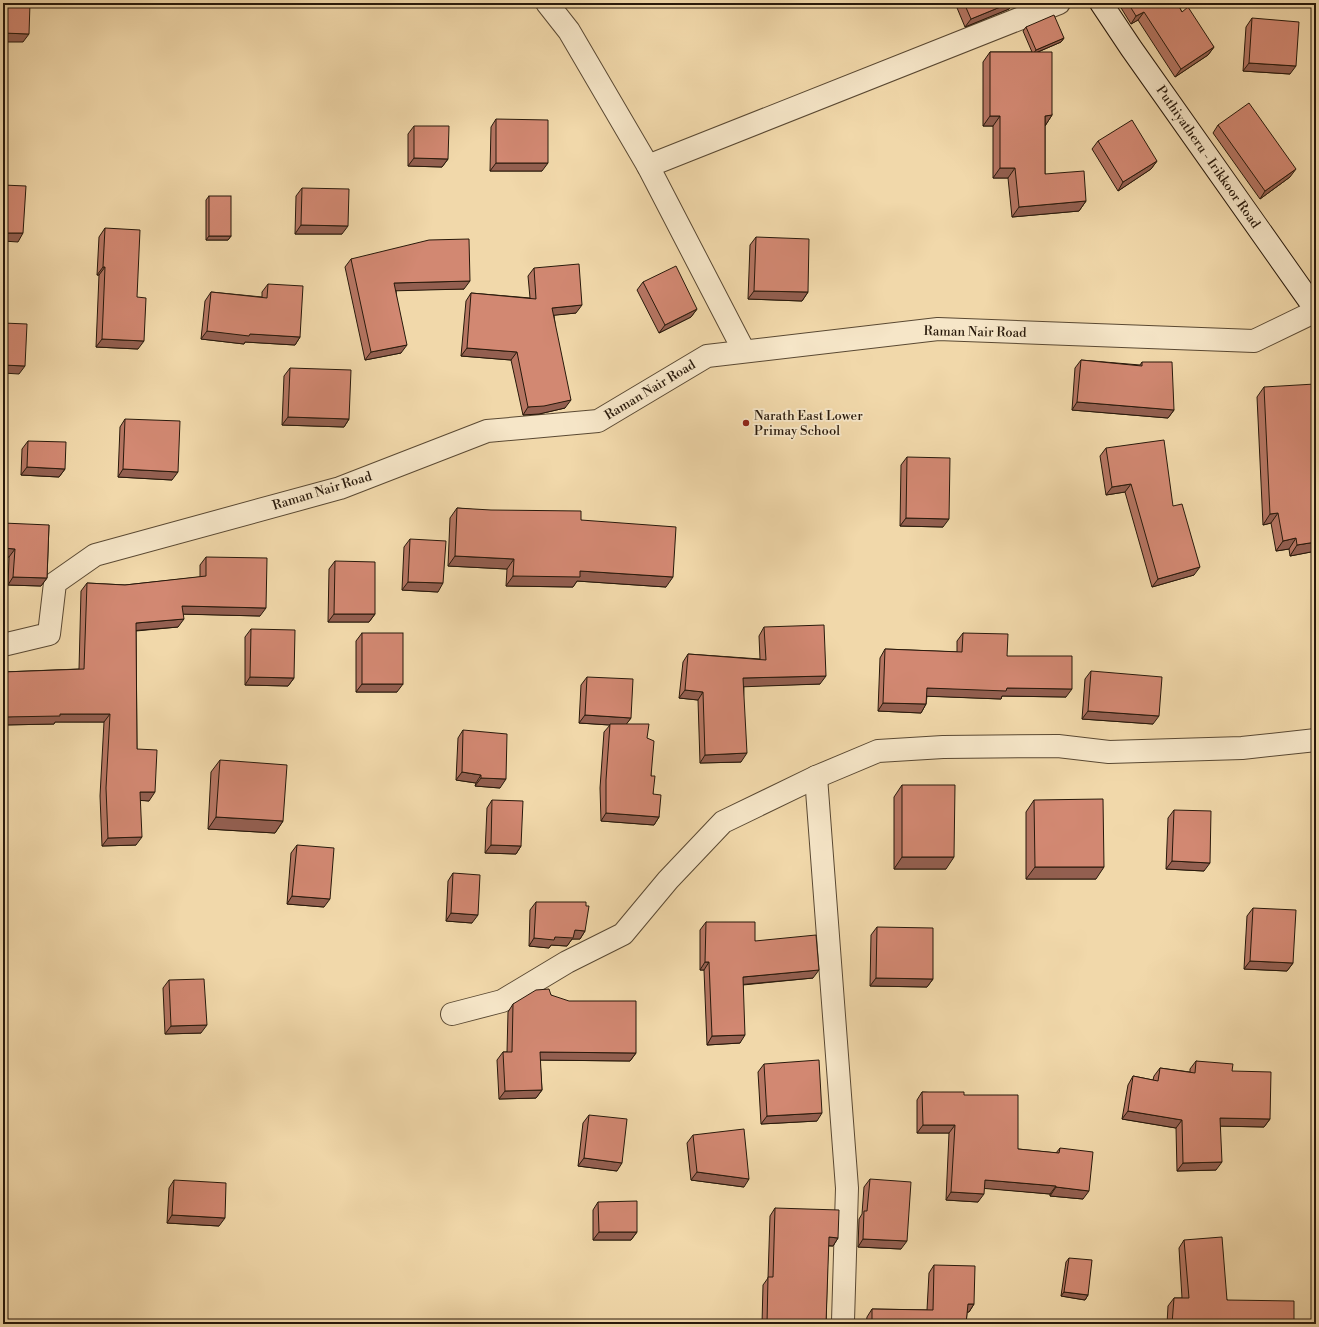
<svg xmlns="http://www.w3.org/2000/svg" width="1319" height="1327" font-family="'Libre Bodoni',serif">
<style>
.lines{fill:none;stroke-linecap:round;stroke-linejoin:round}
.street-casing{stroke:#5a4933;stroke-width:24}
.secondary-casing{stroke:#28190b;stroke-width:24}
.street{stroke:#f6e6c8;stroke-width:22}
.secondary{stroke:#f6e6c8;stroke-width:22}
.wall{fill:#b57562;stroke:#28190b}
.shaded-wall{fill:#935f50;stroke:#28190b}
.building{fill:#d28872;stroke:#28190b}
.poi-dot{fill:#8f2418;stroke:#f6e6c8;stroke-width:1.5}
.labels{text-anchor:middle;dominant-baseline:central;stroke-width:3.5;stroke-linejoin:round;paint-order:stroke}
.street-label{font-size:13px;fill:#28190b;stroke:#f6e6c8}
.poi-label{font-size:13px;fill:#28190b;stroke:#f6e6c8;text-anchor:start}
</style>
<rect width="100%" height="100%" fill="#f1d8aa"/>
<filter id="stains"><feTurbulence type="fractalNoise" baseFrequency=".005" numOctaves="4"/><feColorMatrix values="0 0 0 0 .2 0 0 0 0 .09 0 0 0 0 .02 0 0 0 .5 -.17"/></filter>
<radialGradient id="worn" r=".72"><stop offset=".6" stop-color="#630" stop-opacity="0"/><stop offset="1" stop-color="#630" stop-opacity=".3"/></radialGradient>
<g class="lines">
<defs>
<g id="street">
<polyline points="547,3 569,31 648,166 744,351"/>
<polyline points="648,166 1059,3"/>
<polyline points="3,645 49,634 55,583 95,555 340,488 487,431 598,421 707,356 938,329 1254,341 1316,311"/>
<polyline points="816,777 847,1188 843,1321"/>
<polyline points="452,1014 502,1001 567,962 623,934 668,880 723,822 816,777 878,751 943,747 1058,746 1109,752 1242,748 1316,740"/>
</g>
<polyline id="secondary" points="1101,3 1131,48 1316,310"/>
</defs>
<use href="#street" class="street-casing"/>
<use href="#secondary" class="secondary-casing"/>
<use href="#street" class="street"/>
<use href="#secondary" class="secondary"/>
</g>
<g class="wall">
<polygon points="955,3 1013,3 1009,9 965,27"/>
<polygon points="1118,3 1177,3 1182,12 1214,47 1208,55 1175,77 1138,20 1131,24"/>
<polygon points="1252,18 1290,74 1243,71 1246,27"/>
<polygon points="1026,27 1064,38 1061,42 1038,52 1052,115 1045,126 1045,174 1086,201 1079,211 1012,217 1008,178 993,178 993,126 983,126 983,62 990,52 1032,52 1023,31"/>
<polygon points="496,119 542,171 490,171 491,127"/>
<polygon points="1218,125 1290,177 1260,199 1213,133"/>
<polygon points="414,126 448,159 442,167 408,166 408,134"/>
<polygon points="1098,141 1157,161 1151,169 1118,191 1092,149"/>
<polygon points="302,188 342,234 295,234 296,196"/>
<polygon points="209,196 231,236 228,240 206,240 206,200"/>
<polygon points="105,228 138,349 96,347 99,275 97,275 99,237"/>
<polygon points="756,237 808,292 802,301 748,299 750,245"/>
<polygon points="351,259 464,289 396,290 401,353 365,360 345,267"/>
<polygon points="534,268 576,313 554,315 565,408 539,414 523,415 511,360 461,356 466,301 471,293 530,298 528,276"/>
<polygon points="643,282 697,309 691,317 659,333 637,290"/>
<polygon points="268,284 300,337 295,345 245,342 244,344 201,339 205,301 211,292 262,297 262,292"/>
<polygon points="1081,360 1140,365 1142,362 1174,410 1168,418 1072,410 1075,368"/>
<polygon points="290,368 349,419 344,427 282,425 284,376"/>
<polygon points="1264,387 1316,411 1316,551 1290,556 1289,549 1276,551 1271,523 1263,525 1257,397"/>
<polygon points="125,419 172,480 118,477 120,427"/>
<polygon points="28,441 65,469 59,477 21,475 22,449"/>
<polygon points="1106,448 1173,506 1194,575 1152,587 1125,492 1106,495 1100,456"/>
<polygon points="907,457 943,527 900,526 901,465"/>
<polygon points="457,508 581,520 666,587 577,581 573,587 506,586 507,569 448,566 450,518"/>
<polygon points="49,525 47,578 41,586 8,585 9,557 3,557"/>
<polygon points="410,539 438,592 402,590 404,547"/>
<polygon points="206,557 260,616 183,614 178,627 136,631 137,749 149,801 140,800 136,845 102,846 100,796 104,722 55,722 54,724 3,725 3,672 79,669 81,591 87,583 125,585 200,577 200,565"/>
<polygon points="335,561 375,614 369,622 328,622 329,569"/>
<polygon points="764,627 820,684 744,686 741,762 700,763 698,700 679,698 683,662 688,654 760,659 759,636"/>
<polygon points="251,629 294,678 288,686 245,685 245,637"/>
<polygon points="362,633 397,692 356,692 356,641"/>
<polygon points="963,633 1007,656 1066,697 1002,696 1001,699 927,696 926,704 921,713 878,711 880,658 885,649 957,652 957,641"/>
<polygon points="1091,671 1153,724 1082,719 1085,679"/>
<polygon points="587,677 631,718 626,724 647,738 653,794 659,817 654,825 601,821 600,788 604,732 610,725 579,723 581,685"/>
<polygon points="463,730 500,788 475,786 476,783 456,780 458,738"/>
<polygon points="220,760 283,821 275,833 208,829 211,772"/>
<polygon points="902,785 946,869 894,869 894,797"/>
<polygon points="492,800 521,846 516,854 485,853 487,808"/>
<polygon points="1034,800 1096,879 1026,879 1026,812"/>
<polygon points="1174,810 1204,871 1166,869 1168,818"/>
<polygon points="297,845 324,907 287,904 291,853"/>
<polygon points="453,873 472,923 446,921 448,881"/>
<polygon points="536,902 585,931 580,939 572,939 567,946 551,945 549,948 529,946 530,910"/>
<polygon points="1253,908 1293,963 1287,971 1244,969 1247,916"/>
<polygon points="706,922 755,941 813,978 743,985 740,1043 707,1045 704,970 700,970 700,930"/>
<polygon points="877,927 933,979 927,987 870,986 871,935"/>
<polygon points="169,980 201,1033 165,1034 163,988"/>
<polygon points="551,995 636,1053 630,1061 540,1060 542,1090 536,1098 499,1099 497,1060 503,1052 507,1052 508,1012 513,1004"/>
<polygon points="1196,1061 1232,1071 1270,1119 1264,1127 1220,1126 1216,1170 1177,1171 1176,1128 1122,1119 1128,1085 1133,1076 1153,1080 1154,1076 1160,1068 1190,1072 1190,1069"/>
<polygon points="764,1064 817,1121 761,1124 758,1072"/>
<polygon points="922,1092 964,1095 1018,1149 1056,1153 1060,1148 1083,1199 1050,1196 1050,1194 984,1188 978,1202 946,1200 949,1133 917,1133 917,1100"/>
<polygon points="589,1115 617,1171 578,1166 583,1123"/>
<polygon points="693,1135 744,1187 691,1180 687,1143"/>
<polygon points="870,1179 901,1249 858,1247 859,1219 862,1214 864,1187"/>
<polygon points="174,1180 219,1226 167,1223 169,1188"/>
<polygon points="598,1202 637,1232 631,1240 593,1240 593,1210"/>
<polygon points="775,1208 838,1238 833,1246 828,1246 826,1324 762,1324 763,1285 768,1278 770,1216"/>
<polygon points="1184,1240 1227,1300 1294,1324 1167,1324 1168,1306 1174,1298 1182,1298 1179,1248"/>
<polygon points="1069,1258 1088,1295 1085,1300 1061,1296 1066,1262"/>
<polygon points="934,1265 974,1304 969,1312 967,1312 966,1324 866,1324 867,1317 872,1309 927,1310 929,1273"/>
</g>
<g class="shaded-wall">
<polygon points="1010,3 1013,3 1009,9 965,27 971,19"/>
<polygon points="1144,12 1138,20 1131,24 1136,16"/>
<polygon points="3,33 29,34 23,42 3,42"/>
<polygon points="1064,38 1061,42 1033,54 1036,50"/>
<polygon points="1214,47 1208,55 1175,77 1181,69"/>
<polygon points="1249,63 1296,66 1290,74 1243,71"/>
<polygon points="1052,115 1045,126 1045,116"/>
<polygon points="990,116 1000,116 993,126 983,126"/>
<polygon points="414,158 448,159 442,167 408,166"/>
<polygon points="1157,161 1151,169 1118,191 1123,182"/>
<polygon points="496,163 548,163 542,171 490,171"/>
<polygon points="1000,168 1015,168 1008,178 993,178"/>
<polygon points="1296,169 1290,177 1260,199 1265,191"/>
<polygon points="1086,201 1079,211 1012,217 1019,207"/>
<polygon points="301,225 348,226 342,234 295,234"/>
<polygon points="3,233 23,233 18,242 3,241"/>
<polygon points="209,236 231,236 228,240 206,240"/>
<polygon points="103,267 105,267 99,275 97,275"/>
<polygon points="470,281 464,289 389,291 394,283"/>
<polygon points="754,291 808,292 802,301 748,299"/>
<polygon points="582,305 576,313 547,316 552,308"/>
<polygon points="697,309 691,317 659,333 665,325"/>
<polygon points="207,331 300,337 295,345 245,342 244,344 201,339"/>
<polygon points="102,339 144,341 138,349 96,347"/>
<polygon points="407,345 401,353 365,360 371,352"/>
<polygon points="467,348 517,352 511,360 461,356"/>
<polygon points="3,365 25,366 19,374 3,373"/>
<polygon points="571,400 565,408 539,414 523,415 528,407"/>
<polygon points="1077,402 1174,410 1168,418 1072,410"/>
<polygon points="288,417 349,419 344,427 282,425"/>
<polygon points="27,467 65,469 59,477 21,475"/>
<polygon points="123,469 178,472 172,480 118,477"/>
<polygon points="1131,484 1125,492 1106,495 1112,487"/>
<polygon points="1278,513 1271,523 1263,525 1270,514"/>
<polygon points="906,518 949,519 943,527 900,526"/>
<polygon points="1296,538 1289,549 1276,551 1283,541"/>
<polygon points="1316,542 1316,551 1290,556 1297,545"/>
<polygon points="3,548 15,549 9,557 3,557"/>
<polygon points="455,556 514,559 507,569 448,566"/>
<polygon points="1200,567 1194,575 1152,587 1158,579"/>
<polygon points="580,571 673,577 666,587 577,581 573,587 506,586 513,576"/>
<polygon points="13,577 47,578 41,586 8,585"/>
<polygon points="408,582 443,583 438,592 402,590"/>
<polygon points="182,606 266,608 260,616 177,614"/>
<polygon points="334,614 375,614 369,622 328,622"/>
<polygon points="184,619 178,627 130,631 136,623"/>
<polygon points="826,676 820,684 738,687 743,678"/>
<polygon points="250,677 294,678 288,686 245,685"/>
<polygon points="362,684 403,684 397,692 356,692"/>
<polygon points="927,688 1007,688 1072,689 1066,697 1002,696 1001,699 921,696"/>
<polygon points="685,690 703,692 698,700 679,698"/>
<polygon points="883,703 926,704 921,713 878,711"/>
<polygon points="1088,711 1159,716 1153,724 1082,719"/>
<polygon points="60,714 110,714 104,722 55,722 54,724 3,725 3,719 4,717"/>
<polygon points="585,715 631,718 625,726 579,723"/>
<polygon points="747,753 741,762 700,763 705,755"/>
<polygon points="462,772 481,775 476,783 456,780"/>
<polygon points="481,778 506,779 500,788 475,786"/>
<polygon points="140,792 155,792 149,801 134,800"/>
<polygon points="606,813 659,817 654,825 601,821"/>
<polygon points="216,817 283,821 275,833 208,829"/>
<polygon points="142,837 136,845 102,846 108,838"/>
<polygon points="491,845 521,846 516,854 485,853"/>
<polygon points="902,857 954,857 946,869 894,869"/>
<polygon points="1172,861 1210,863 1204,871 1166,869"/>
<polygon points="1035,867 1104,867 1096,879 1026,879"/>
<polygon points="292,896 330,899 324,907 287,904"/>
<polygon points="451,913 478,915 472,923 446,921"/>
<polygon points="575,930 585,931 580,939 572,939 567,946 551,945 549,948 529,946 534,938 555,937"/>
<polygon points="1250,961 1293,963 1287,971 1244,969"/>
<polygon points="705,962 709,962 704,970 700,970"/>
<polygon points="819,970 813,978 737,985 743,977"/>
<polygon points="876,978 933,979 927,987 870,986"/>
<polygon points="207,1025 201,1033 165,1034 171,1026"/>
<polygon points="745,1035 740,1043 707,1045 712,1036"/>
<polygon points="540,1052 636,1053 630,1061 534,1060"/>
<polygon points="542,1090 536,1098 499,1099 505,1091"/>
<polygon points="1128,1111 1182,1120 1176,1128 1122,1119"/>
<polygon points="822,1113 817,1121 761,1124 767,1116"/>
<polygon points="1220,1118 1270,1119 1264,1127 1214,1126"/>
<polygon points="923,1125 955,1125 949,1133 917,1133"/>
<polygon points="584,1158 622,1163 617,1171 578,1166"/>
<polygon points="1222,1162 1216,1170 1177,1171 1183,1163"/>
<polygon points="697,1172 749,1179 744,1187 691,1180"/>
<polygon points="985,1180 1056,1186 1050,1194 979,1188"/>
<polygon points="1056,1187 1089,1191 1083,1199 1050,1196"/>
<polygon points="951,1192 984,1194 978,1202 946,1200"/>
<polygon points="172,1215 225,1218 219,1226 167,1223"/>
<polygon points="599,1232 637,1232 631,1240 593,1240"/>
<polygon points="829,1237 838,1238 833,1246 823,1245"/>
<polygon points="863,1239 907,1241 901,1249 858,1247"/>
<polygon points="1064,1292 1088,1295 1085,1300 1061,1296"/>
<polygon points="968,1304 974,1304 969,1312 962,1312"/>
</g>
<g class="building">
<polygon points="3,3 30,3 29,34 3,33"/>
<polygon points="964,3 1010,3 971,19"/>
<polygon points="1128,3 1177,3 1182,12 1188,7 1214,47 1181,69 1144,12 1136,16"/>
<polygon points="1054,15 1064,38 1036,50 1026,27"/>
<polygon points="1252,18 1299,22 1296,66 1249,63"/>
<polygon points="990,52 1052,52 1052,115 1045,116 1045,174 1084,171 1086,201 1019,207 1015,168 1000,168 1000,116 990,116"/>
<polygon points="1249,103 1296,169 1265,191 1218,125"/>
<polygon points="496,119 548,120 548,163 496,163"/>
<polygon points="1132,120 1157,161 1123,182 1098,141"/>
<polygon points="414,126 449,126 448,159 414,158"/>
<polygon points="3,185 26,186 23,233 3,233"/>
<polygon points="302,188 349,189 348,226 301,225"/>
<rect x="209" y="196" width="22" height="40"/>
<polygon points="105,228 140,230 137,297 146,298 144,341 102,339 105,267 103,267"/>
<polygon points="756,237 809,239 808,292 754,291"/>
<polygon points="469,239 470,281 394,283 407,345 371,352 351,259 429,240"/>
<polygon points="579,264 582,305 552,308 571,400 544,406 528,407 517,352 467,348 471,293 536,299 534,268"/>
<polygon points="676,266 697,309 665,325 643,282"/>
<polygon points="268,284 303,286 300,337 250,334 249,336 207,331 211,292 267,298"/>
<polygon points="3,323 27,324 25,366 3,365"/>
<polygon points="1081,360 1142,366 1142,362 1172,362 1174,410 1077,402"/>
<polygon points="290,368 351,370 349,419 288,417"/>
<polygon points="1315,384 1316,411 1316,542 1297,545 1296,538 1283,541 1278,513 1270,514 1264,387"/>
<polygon points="125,419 180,421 178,472 123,469"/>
<polygon points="1164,440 1173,506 1182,504 1200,567 1158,579 1131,484 1112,487 1106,448"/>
<polygon points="28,441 66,442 65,469 27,467"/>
<polygon points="907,457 950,458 949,519 906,518"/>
<polygon points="457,508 491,510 581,511 581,520 676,527 673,577 580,571 580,577 513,576 514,559 455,556"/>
<polygon points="3,523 49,525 47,578 13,577 15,549 3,548"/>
<polygon points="410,539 446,541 443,583 408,582"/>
<polygon points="206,557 267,558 266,608 182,606 184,619 136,623 137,749 157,750 155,792 140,792 142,837 108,838 106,788 110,714 60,714 60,716 4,717 3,672 84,669 87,583 125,585 206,576"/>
<polygon points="335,561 375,562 375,614 334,614"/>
<polygon points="824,625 826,676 743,678 747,753 705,755 703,692 685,690 688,654 766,660 764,627"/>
<polygon points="251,629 295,630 294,678 250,677"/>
<rect x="362" y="633" width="41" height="51"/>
<polygon points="963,633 1008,634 1007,656 1072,656 1072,689 1007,688 1006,691 927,688 926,704 883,703 885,649 962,652"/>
<polygon points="1091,671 1162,677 1159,716 1088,711"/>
<polygon points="587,677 633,679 631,718 585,715"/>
<polygon points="610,724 649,724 647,738 654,741 651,776 655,776 653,794 661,795 659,817 606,813 606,780"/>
<polygon points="463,730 507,734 506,779 481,778 481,775 462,772"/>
<polygon points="220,760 287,765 283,821 216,817"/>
<polygon points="902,785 955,785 954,857 902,857"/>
<polygon points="1103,799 1104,867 1035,867 1034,800"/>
<polygon points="492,800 523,801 521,846 491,845"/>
<polygon points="1174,810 1211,811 1210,863 1172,861"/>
<polygon points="297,845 334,848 330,899 292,896"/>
<polygon points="453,873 480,875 478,915 451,913"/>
<polygon points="536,902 586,902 586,906 589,906 585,931 575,930 573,938 555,937 554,940 534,938"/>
<polygon points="1253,908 1296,910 1293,963 1250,961"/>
<polygon points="706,922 755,922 755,941 816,935 819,970 743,977 745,1035 712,1036 709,962 705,962"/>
<polygon points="877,927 933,928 933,979 876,978"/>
<polygon points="204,979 207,1025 171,1026 169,980"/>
<polygon points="549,989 551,995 569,1001 636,1001 636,1053 540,1052 542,1090 505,1091 503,1052 512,1052 513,1004 536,990"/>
<polygon points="819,1060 822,1113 767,1116 764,1064"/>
<polygon points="1196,1061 1233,1064 1232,1071 1271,1072 1270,1119 1220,1118 1222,1162 1183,1163 1182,1120 1128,1111 1133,1076 1158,1081 1160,1068 1195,1073"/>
<polygon points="922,1092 964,1092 964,1095 1018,1095 1018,1149 1059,1153 1060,1148 1093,1152 1089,1191 1056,1187 1056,1186 985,1180 984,1194 951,1192 955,1125 923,1125"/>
<polygon points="589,1115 627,1119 622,1163 584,1158"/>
<polygon points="744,1129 749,1179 697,1172 693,1135"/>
<polygon points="870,1179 911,1182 907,1241 863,1239 864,1211 867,1211"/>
<polygon points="174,1180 226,1183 225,1218 172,1215"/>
<polygon points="637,1201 637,1232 599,1232 598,1202"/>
<polygon points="775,1208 839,1210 838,1238 829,1237 826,1324 767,1324 768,1277 773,1277"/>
<polygon points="1222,1237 1227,1300 1294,1301 1294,1324 1172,1324 1174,1298 1189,1298 1184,1240"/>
<polygon points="1069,1258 1092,1260 1088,1295 1064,1292"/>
<polygon points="934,1265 975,1266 974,1304 968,1304 966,1324 872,1324 872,1309 933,1310"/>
</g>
<circle class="poi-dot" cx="746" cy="423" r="4"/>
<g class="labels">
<g class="street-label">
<text transform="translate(1208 157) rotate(55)">Puthiyatheru - Irikkoor Road</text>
<text transform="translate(975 332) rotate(1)">Raman Nair Road</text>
<text transform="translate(650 390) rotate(-31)">Raman Nair Road</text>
<text transform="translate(322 491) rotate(-17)">Raman Nair Road</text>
</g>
<g class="poi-label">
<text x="754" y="416">Narath East Lower<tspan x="754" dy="15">Primay School</tspan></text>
</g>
</g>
<rect width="1319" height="1327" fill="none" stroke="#f1d8aa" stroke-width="16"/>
<rect x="4" y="4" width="1311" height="1319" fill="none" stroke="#28190b" stroke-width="2"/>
<rect x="8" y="8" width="1303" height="1311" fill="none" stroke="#28190b"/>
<rect width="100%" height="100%" filter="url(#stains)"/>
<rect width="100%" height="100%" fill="url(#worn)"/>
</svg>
